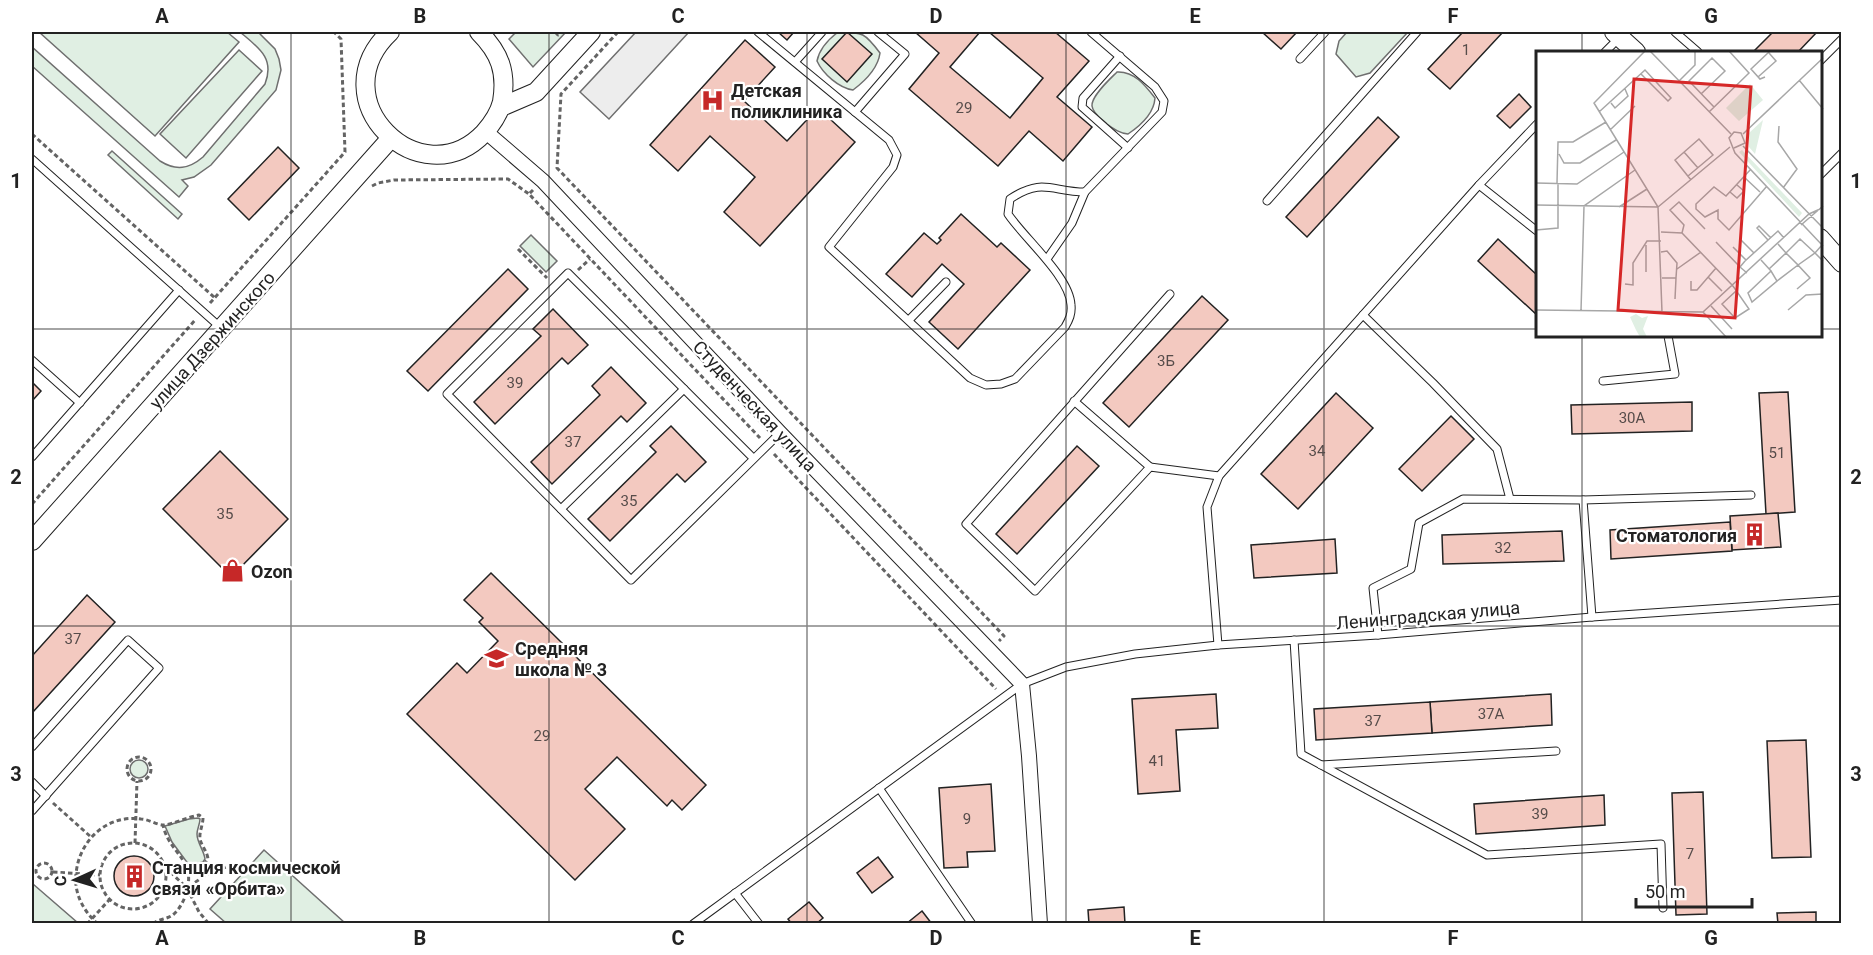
<svg xmlns="http://www.w3.org/2000/svg" width="1873" height="955" font-family="Roboto,sans-serif">
<style>
.green{fill:#e0efe3;stroke:#6f6f6f;stroke-width:1.5}
.parking{fill:#ededed;stroke:#6f6f6f;stroke-width:1.5}
.building{fill:#f3c9c0;stroke:#222;stroke-width:1.5}
.lines{fill:none;stroke-linecap:round;stroke-linejoin:round}
.service-casing{stroke:#222;stroke-width:9}
.minor-casing{stroke:#222;stroke-width:16}
.tertiary-casing{stroke:#222;stroke-width:20}
.path{stroke:#646464;stroke-width:3;stroke-dasharray:4.5 3;stroke-linecap:butt}
.service{stroke:#fff;stroke-width:7}
.minor{stroke:#fff;stroke-width:14}
.tertiary{stroke:#fff;stroke-width:18}
.grid{fill:none;stroke:#222;stroke-width:1.5;stroke-opacity:0.55}
.labels{text-anchor:middle;dominant-baseline:central;stroke-width:4.5;stroke-linejoin:round;paint-order:stroke}
.number-label{font-size:15px;fill:#564c4a}
.poi-label{font-size:18px;font-weight:bold;fill:#222;stroke:#fff;text-anchor:start}
.street-label{font-size:18px;fill:#222;stroke:#fff}
.inset-road{fill:none;stroke:#a7a7a7;stroke-width:1.5}
.view{fill:#d62828;fill-opacity:0.15;stroke:#d62828;stroke-width:3}
.inset-edge{fill:none;stroke:#222;stroke-width:3}
.neatline{fill:none;stroke:#222;stroke-width:2}
.grid-label{font-size:20px;text-anchor:middle;font-weight:bold;fill:#222}
</style>
<rect width="100%" height="100%" fill="#fff"/>
<g class="green">
<polygon points="39,32 227,32 239,42 155,136"/>
<path d="M240,32h18l17,17 4,10 2,11 -5,20 -65,75 -17,12 -12,3 6,6 -9,11 -147,-131v-19l128,114c16,10 29,8 43,-4l62,-73c10,-26 -6,-36 -25,-52z"/>
<polygon points="516,32 566,32 533,67 509,39"/>
<path d="M838,32c25,0 27,1 42,21 -2,15 -15,28 -27,37 -14,-2 -30,-16 -36,-29 2,-11 12,-22 21,-29z"/>
<polygon points="1347,32 1408,32 1370,73 1356,77 1336,54 1339,41"/>
<polygon points="239,50 262,71 186,158 160,134"/>
<path d="M1117,72c17,-1 28,13 38,26 -1,15 -15,28 -27,36 -9,-1 -14,-5 -21,-10 -5,-5 -14,-10 -15,-18 -1,-10 18,-27 25,-34z"/>
<polygon points="112,151 182,214 178,219 108,155"/>
<polygon points="531,235 557,261 546,272 520,246"/>
<circle cx="139" cy="769" r="9"/>
<path d="M198,818l2,1c0,5 -3,10 -3,15 0,9 7,16 8,25l-2,3 -14,3 -17,-23 -7,-16 24,-7z"/>
<polygon points="264,850 345,923 226,923 210,909"/>
<polygon points="33,884 78,923 32,923 32,886"/>
</g>
<polygon class="parking" points="636,32 689,32 609,119 580,92"/>
<g class="building">
<polygon points="778,32 794,32 787,40"/>
<polygon points="847,32 872,54 847,82 822,59"/>
<polygon points="915,32 980,32 950,67 1010,118 1043,78 989,32 1055,32 1089,61 1057,97 1092,127 1063,161 1029,131 998,166 909,89 939,53"/>
<polygon points="1262,32 1297,32 1281,49"/>
<polygon points="1463,32 1503,32 1450,89 1428,69"/>
<polygon points="1773,32 1817,32 1798,52 1753,52"/>
<polygon points="745,40 775,67 744,101 787,141 818,108 855,142 760,246 724,212 755,177 710,136 678,171 650,145"/>
<polygon points="1519,94 1531,107 1510,128 1497,116"/>
<polygon points="1378,117 1399,137 1307,237 1286,217"/>
<polygon points="278,147 299,168 249,220 228,199"/>
<polygon points="961,214 997,247 1001,243 1030,270 958,349 929,322 964,284 942,264 912,297 886,274 924,233 937,244 941,240 939,238"/>
<polygon points="1498,239 1537,275 1537,315 1478,261"/>
<polygon points="508,269 528,289 428,391 407,371"/>
<polygon points="1202,296 1228,320 1129,427 1103,403"/>
<polygon points="553,309 588,345 568,364 562,358 495,424 474,402 541,336 533,329"/>
<polygon points="611,367 646,403 627,422 621,416 552,484 531,462 600,395 592,386"/>
<polygon points="32,382 41,391 32,401"/>
<polygon points="1788,392 1795,512 1766,514 1759,393"/>
<polygon points="1336,393 1373,428 1298,509 1261,474"/>
<polygon points="1692,402 1692,431 1572,434 1571,405"/>
<polygon points="1451,416 1474,439 1422,491 1399,469"/>
<polygon points="671,426 706,462 685,482 677,474 610,541 588,519 656,452 650,446"/>
<polygon points="1077,446 1099,466 1017,554 996,534"/>
<polygon points="220,451 288,519 231,577 163,509"/>
<polygon points="1778,513 1781,547 1732,550 1730,516"/>
<polygon points="1730,522 1732,551 1611,559 1610,530"/>
<polygon points="1562,531 1564,561 1443,564 1442,535"/>
<polygon points="1335,539 1337,573 1254,578 1251,545"/>
<polygon points="491,573 706,785 682,810 672,800 667,806 617,757 585,789 625,829 575,880 407,714 457,663 467,673 498,641 479,622 483,618 464,600"/>
<polygon points="87,595 115,622 32,713 32,656"/>
<polygon points="1216,694 1218,728 1176,730 1180,791 1138,794 1132,699"/>
<polygon points="1551,694 1552,725 1432,733 1430,702"/>
<polygon points="1430,702 1432,733 1316,740 1314,709"/>
<polygon points="1806,740 1811,857 1772,858 1767,741"/>
<polygon points="991,784 995,851 967,852 968,867 944,868 939,788"/>
<polygon points="1703,792 1707,914 1676,915 1672,793"/>
<polygon points="1604,795 1605,825 1476,834 1474,804"/>
<circle cx="134" cy="876" r="20"/>
<polygon points="878,857 893,877 872,893 857,873"/>
<polygon points="809,902 823,918 816,924 792,924 788,919"/>
<polygon points="1124,907 1125,924 1089,924 1088,910"/>
<polygon points="922,911 932,924 906,924"/>
<polygon points="1816,912 1816,924 1778,924 1777,913"/>
</g>
<g class="lines">
<defs>
<g id="service">
<path d="M758,32l131,108 8,15 -4,12 -64,80 141,131 16,7 15,-1 14,-5 50,-52c4,-7 7,-13 6,-22 -1,-28 -47,-67 -63,-91l2,-15c33,-22 42,-7 75,-7l77,-80 2,-11 -9,-14 -64,-55"/>
<polyline points="1675,32 1698,52"/>
<polyline points="1605,52 1620,37 1627,32"/>
<polyline points="1120,56 1083,98 1082,107 1128,148"/>
<polyline points="1300,59 1325,32"/>
<polyline points="1820,61 1842,39"/>
<polyline points="795,62 822,32"/>
<polyline points="855,112 905,54 878,32"/>
<polyline points="32,159 220,327"/>
<polyline points="1820,175 1842,153"/>
<polyline points="1479,185 1537,231"/>
<polyline points="1267,201 1417,32"/>
<polyline points="1047,259 1072,223 1085,192"/>
<polyline points="1170,294 966,524 1035,591 1150,467 1219,476"/>
<polyline points="1363,315 1433,383 1497,449 1510,499"/>
<polyline points="909,320 946,282"/>
<polyline points="32,360 80,403"/>
<polyline points="1603,381 1675,374 1668,336"/>
<polyline points="1074,401 1150,467"/>
<polyline points="32,457 179,290"/>
<polyline points="753,458 568,273 447,394 631,580 780,433"/>
<polyline points="1583,500 1751,495"/>
<polyline points="561,509 684,389"/>
<polyline points="1378,635 1373,588 1411,569 1419,523 1463,499 1583,500 1592,617"/>
<polyline points="1294,640 1301,754 1487,855 1661,844 1663,908"/>
<polyline points="1218,645 1207,507 1219,476 1479,185 1537,124"/>
<polyline points="32,747 128,640 159,668 32,811"/>
<polyline points="1321,765 1556,751"/>
<polyline points="32,782 46,796"/>
<polyline points="879,788 972,924"/>
<polyline points="735,893 759,924"/>
<polyline points="693,924 1022,684 1066,667 1135,654 1218,645 1378,635 1592,617 1842,600"/>
</g>
<polyline id="minor" points="485,131 543,181 780,433 1022,684 1029,756 1040,924"/>
<g id="tertiary">
<path d="M390,32c-72,68 31,167 94,101 8,-9 15,-19 18,-31 5,-30 -2,-49 -23,-70"/>
<polyline points="1614,32 1636,52"/>
<polyline points="501,107 536,92 591,32"/>
<polyline points="1820,238 1842,263"/>
<polyline points="32,541 391,138"/>
</g>
</defs>
<use href="#service" class="service-casing"/>
<use href="#minor" class="minor-casing"/>
<use href="#tertiary" class="tertiary-casing"/>
<g class="path">
<polyline points="555,32 558,35 562,32"/>
<polyline points="618,32 561,94 557,168 1004,636 999,641"/>
<polyline points="32,134 215,298"/>
<polyline points="372,186 378,183 394,180 508,179 529,194"/>
<polyline points="533,190 529,194 760,438"/>
<polyline points="518,249 547,278"/>
<polyline points="578,270 590,259"/>
<polyline points="210,303 345,152 341,39 334,32"/>
<polyline points="774,454 996,689"/>
<polyline points="32,504 196,319"/>
<circle cx="139" cy="769" r="12"/>
<polyline points="53,803 91,837"/>
<polyline points="135,843 137,781"/>
<circle cx="133" cy="876" r="33"/>
<circle cx="44" cy="871" r="8"/>
<polyline points="165,867 187,888 199,912 209,924"/>
<polyline points="53,872 100,875"/>
<polyline points="189,887 204,876 231,865 242,875"/>
<polyline points="87,924 110,899"/>
<path d="M98,924c-14,-12 -24,-30 -22,-49 2,-33 30,-61 65,-56 7,0 16,6 22,6 8,0 25,-8 36,-10l4,3c0,7 -4,14 -3,21 2,8 7,12 8,20l-4,5 -17,4"/>
<path d="M153,924c6,-6 14,-4 21,-10 11,-10 19,-34 12,-48 -7,-15 -19,-22 -23,-41"/>
</g>
<use href="#service" class="service"/>
<use href="#minor" class="minor"/>
<use href="#tertiary" class="tertiary"/>
</g>
<path class="grid" d="M291,32v892M549,32v892M807,32v892M1066,32v892M1324,32v892M1582,32v20M32,329h1505M1820,329h22M1582,336v588M32,626h1810"/>
<defs>
<symbol id="hospital-bare" viewBox="-9 -9 18 18"><path d="M-5-5h3v3.5h4V-5h3V5h-3V1.5h-4V5h-3Z" fill="#c62828" stroke="#fff" stroke-width="2.5" paint-order="stroke"/></symbol>
<symbol id="building-bare" viewBox="-9 -9 18 18"><path d="M-4-6H4V6H1V3H-1V6H-4ZM-2.5-4.3h1.7v1.8h-1.7ZM.8-4.3h1.7v1.8H.8ZM-2.5-1h1.7V.8h-1.7ZM.8-1h1.7V.8H.8Z" fill="#c62828" stroke="#fff" stroke-width="2.5" paint-order="stroke"/></symbol>
<symbol id="shop-bare" viewBox="-9 -9 18 18"><path d="M-5-2.5h2.3a2.7 3.5 0 0 1 5.4 0H5L5.5 6h-11ZM-1.5-2.5h3a1.5 2.3 0 0 0-3 0Z" fill="#c62828" stroke="#fff" stroke-width="2.5" paint-order="stroke"/></symbol>
<symbol id="school-bare" viewBox="-9 -9 18 18"><path d="M0-5L7-2L0 1L-7-2ZM-4 1L0 2.5L4 1V4Q0 6-4 4Z" fill="#c62828" stroke="#fff" stroke-width="2.5" paint-order="stroke"/></symbol>
</defs>
<g fill-rule="evenodd">
<use href="#hospital-bare" x="696" y="84" width="33" height="33"/>
<use href="#building-bare" x="1738" y="518" width="33" height="33"/>
<use href="#shop-bare" x="216" y="554" width="33" height="33"/>
<use href="#school-bare" x="480" y="642" width="33" height="33"/>
<use href="#building-bare" x="118" y="860" width="33" height="33"/>
</g>
<g class="labels">
<g class="number-label">
<text x="1466" y="50">1</text>
<text x="964" y="108">29</text>
<text x="1166" y="361">3Б</text>
<text x="515" y="383">39</text>
<text x="1632" y="418">30А</text>
<text x="573" y="442">37</text>
<text x="1317" y="451">34</text>
<text x="1777" y="453">51</text>
<text x="629" y="501">35</text>
<text x="225" y="514">35</text>
<text x="1503" y="548">32</text>
<text x="73" y="639">37</text>
<text x="1491" y="714">37А</text>
<text x="1373" y="721">37</text>
<text x="542" y="736">29</text>
<text x="1157" y="761">41</text>
<text x="1540" y="814">39</text>
<text x="967" y="819">9</text>
<text x="1690" y="854">7</text>
</g>
<g class="poi-label">
<text x="731" y="90">Детская<tspan x="731" dy="21">поликлиника</tspan></text>
<text x="1737" y="535" text-anchor="end">Стоматология</text>
<text x="251" y="571">Ozon</text>
<text x="515" y="648">Средняя<tspan x="515" dy="21">школа № 3</tspan></text>
<text x="152" y="867">Станция космической<tspan x="152" dy="21">связи «Орбита»</tspan></text>
</g>
<g class="street-label">
<text transform="translate(212 340) rotate(-48)">улица Дзержинского</text>
<text transform="translate(755 406) rotate(47)">Студенческая улица</text>
<text transform="translate(1428 615) rotate(-5)">Ленинградская улица</text>
</g>
</g>
<g transform="translate(1536 51)">
<rect width="286" height="286" fill="#fff"/>
<path d="M214,33l13,16 -24,21 -13,-13zM227,69l-8,34 -6,-7v-14zM206,99l60,63 -3,4 -60,-65zM100,263l6,4 6,-2 -5,13 4,8h-7l-4,-7 -6,-13z" fill="#e0efe3"/>
<path class="inset-road" d="M109,0l-51,52 64,104 4,105M114,0l81,83M222,26l18,-16 -7,-8M229,26l-5,2 -9,-10 19,-18M263,29l24,29M143,30l16,-16v-14M165,43l24,-23 -13,-13 -23,23 25,26M75,52l4,5 13,-12 -3,-7M63,61l46,-42 26,28 -3,3 -27,-27M173,61l40,-39 -20,-22M243,75l-1,16 19,27 -14,19M74,79l25,-24M207,83l80,-76M207,95l80,82M198,97l11,-5 -4,-10 -7,-1 -5,6 6,15 88,93M148,101l14,16M23,103l5,9h16l36,-23M215,118l-25,27 -12,-9 -18,17v5l9,8 13,-7v9l11,11 38,-44M152,125l25,-21 -14,-16 -24,21 16,20M208,126l16,15M0,132l41,1 47,-32M21,132l1,-41h15l33,-20M194,141l7,6 7,-7 -7,-6M0,154l122,2M83,156l28,-18M122,156l72,-60M265,174l22,-19M0,179l22,-2v-44M125,181l21,1 51,53 16,23 -14,9 -13,-14 14,-13M146,182l2,-8 -14,-15 9,-8 26,27M205,189l13,13M232,189l-11,-12 2,-2 12,12M180,191l24,25M242,193l8,9 14,-14 15,14 7,-8M197,196l13,13M125,201l6,-1 10,12 -1,15h-14M225,209l10,11 -23,22 4,9 25,-21 -6,-10M141,218l24,-17M233,218l17,-16 12,12 -21,16M110,221v-27M211,222l-7,-6 5,-6 33,-30 6,7M172,226l14,14M155,230v9h6l19,-22M89,233l8,1v-22l14,-22h14M261,238l13,-11 -12,-13 17,-12 8,8M139,248l1,-21M175,255l21,23M0,259l167,2 106,-98 11,-5M252,259l18,-15 17,-1M45,260l3,-105 51,-36M167,261l24,26"/>
<path class="view" d="M98,28l117,8 -16,231 -117,-8z"/>
<rect width="286" height="286" class="inset-edge"/>
</g>
<rect width="1873" height="955" fill="none" stroke="#ffffff" stroke-width="66"/>
<g transform="translate(75 880) rotate(266)" stroke="#ffffff" stroke-width="4.5" paint-order="stroke">
<path d="M0-4.5L10 22L0 15L-10 22Z" fill="#222222"/>
<text y="-9" font-size="16" font-weight="bold" text-anchor="middle" fill="#222222">С</text>
</g>
<path d="M1636 898v9h116v-9" fill="none" stroke="#222222" stroke-width="3"/>
<text x="1645" y="898" font-size="18" fill="#222222" stroke="#ffffff" stroke-width="4.5" paint-order="stroke">50 m</text>
<rect x="33" y="33" width="1807" height="889" class="neatline"/>
<g class="grid-label">
<text x="162" y="23">A</text>
<text x="420" y="23">B</text>
<text x="678" y="23">C</text>
<text x="936" y="23">D</text>
<text x="1195" y="23">E</text>
<text x="1453" y="23">F</text>
<text x="1711" y="23">G</text>
<text x="16" y="188">1</text>
<text x="1856" y="188">1</text>
<text x="16" y="484">2</text>
<text x="1856" y="484">2</text>
<text x="16" y="781">3</text>
<text x="1856" y="781">3</text>
<text x="162" y="945">A</text>
<text x="420" y="945">B</text>
<text x="678" y="945">C</text>
<text x="936" y="945">D</text>
<text x="1195" y="945">E</text>
<text x="1453" y="945">F</text>
<text x="1711" y="945">G</text>
</g>
</svg>
